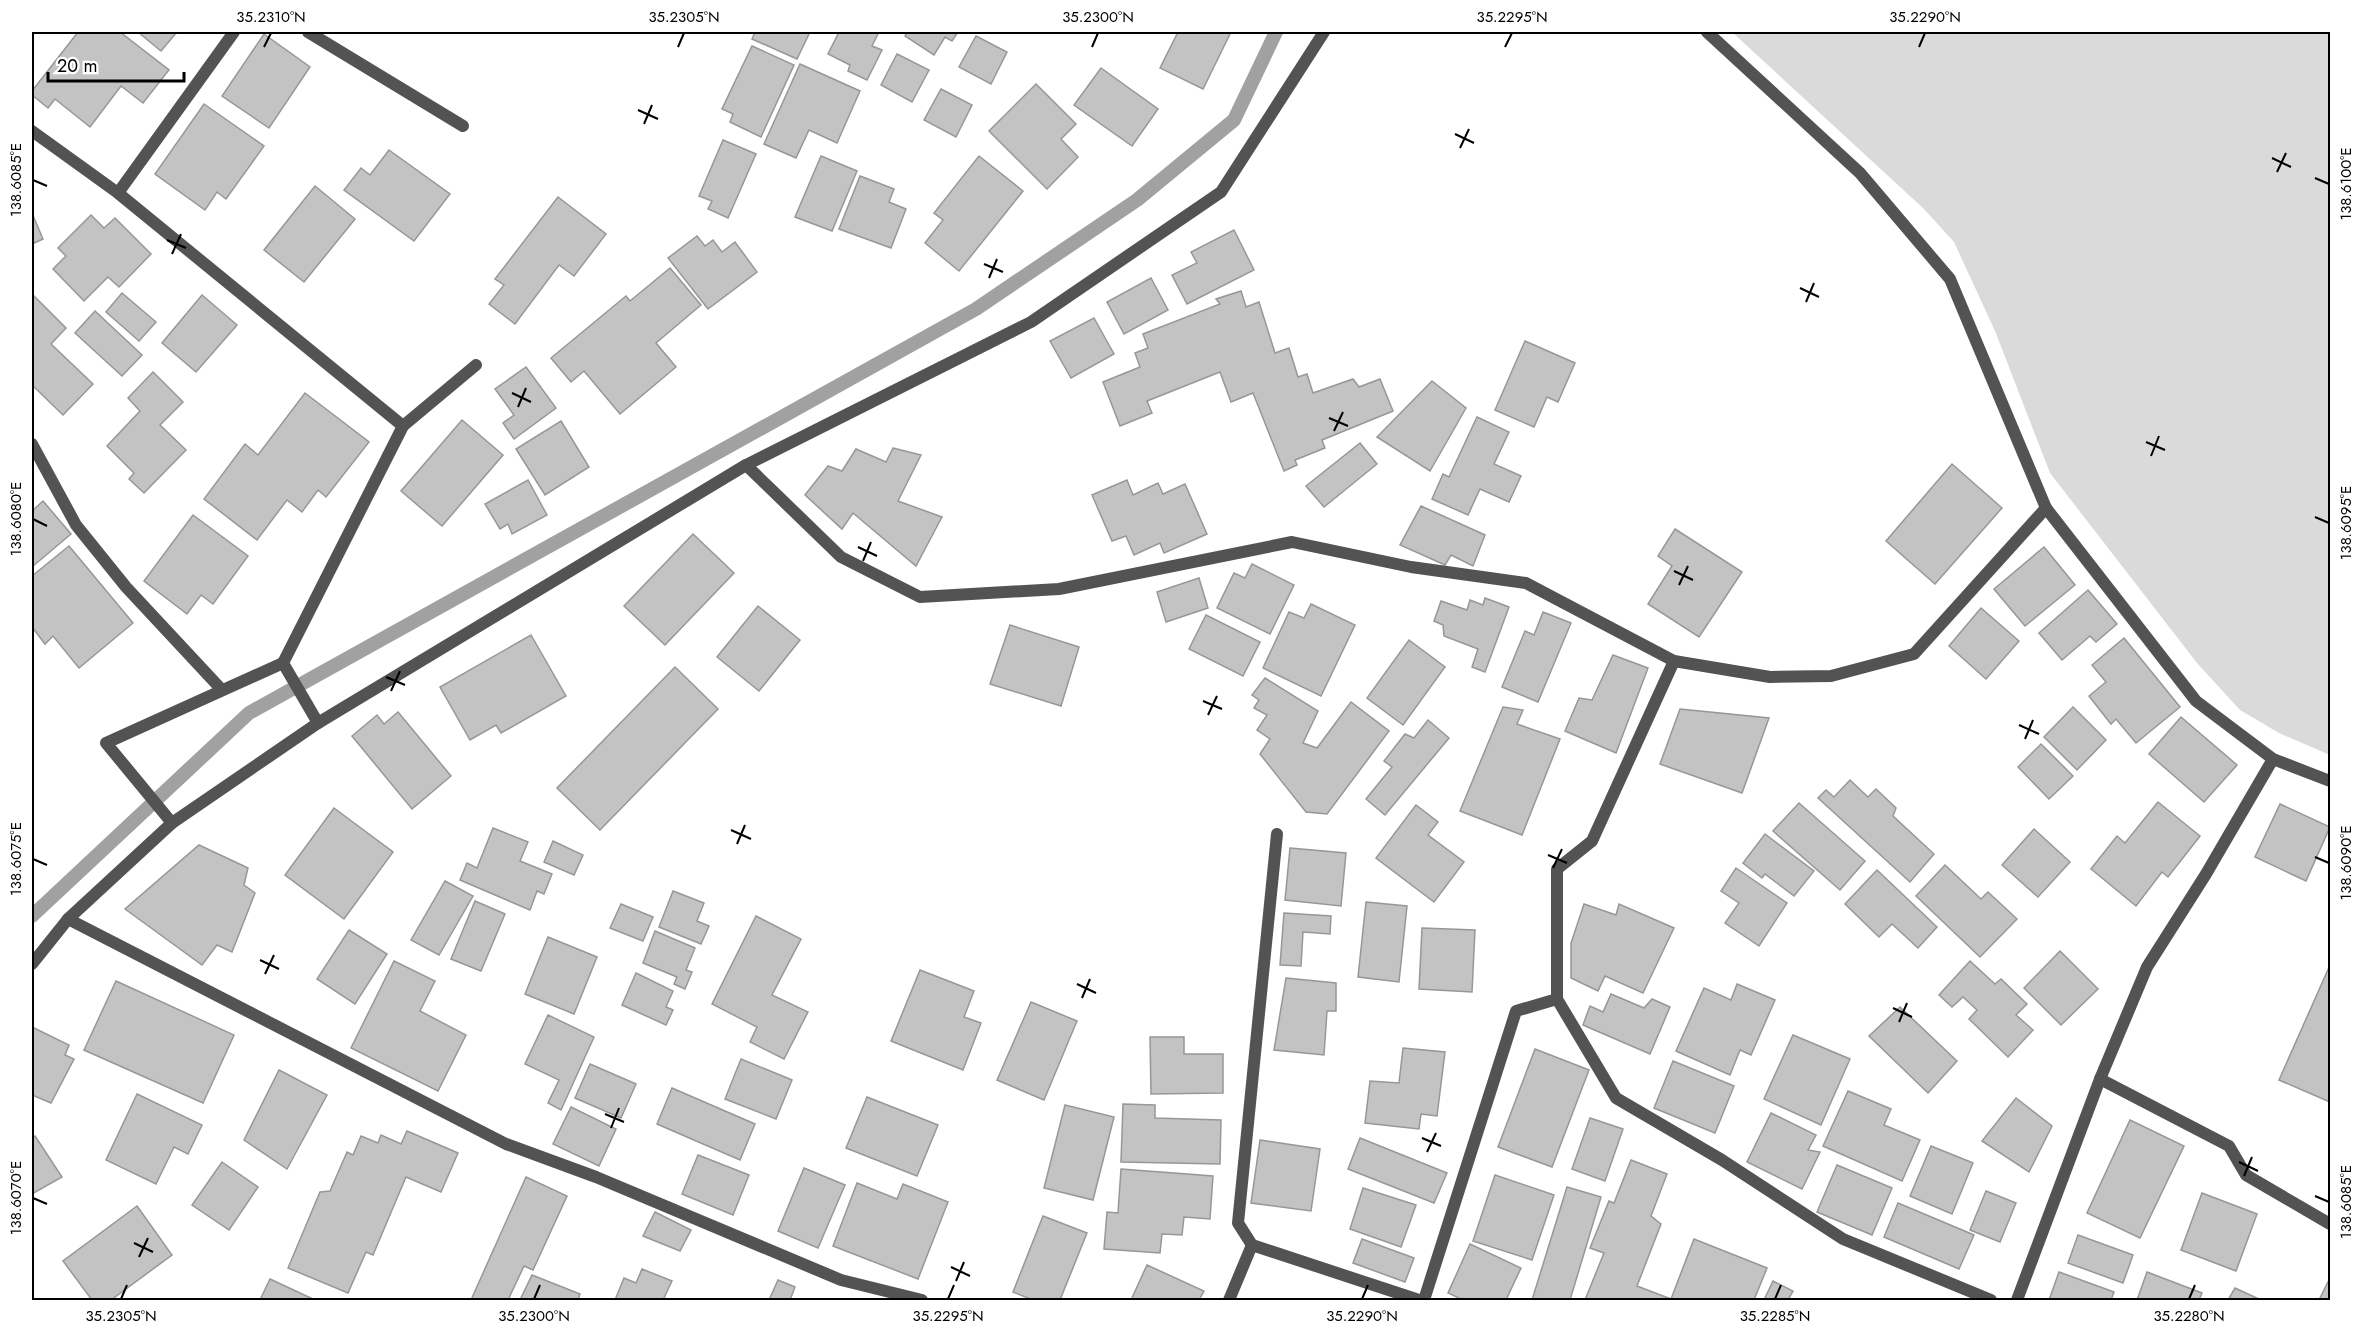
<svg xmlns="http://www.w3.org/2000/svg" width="2362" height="1332" font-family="Jost,sans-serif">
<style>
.green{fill:#dadada}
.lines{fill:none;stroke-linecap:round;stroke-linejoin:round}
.stream{stroke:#a1a1a1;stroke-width:14}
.building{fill:#c3c3c3;stroke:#979797;stroke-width:1.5}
.service{stroke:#535353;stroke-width:12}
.minor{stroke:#535353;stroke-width:12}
.ticks{fill:none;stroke:#000;stroke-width:2}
.neatline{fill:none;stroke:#000;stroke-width:2}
.ticks-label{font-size:15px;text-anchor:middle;fill:#000}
</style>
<rect width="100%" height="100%" fill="#fff"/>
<polygon class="green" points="1732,32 2330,32 2330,755 2279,733 2240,710 2197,663 2050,473 1995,331 1954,242 1924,209"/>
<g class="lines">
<polyline class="stream" points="32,916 249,713 976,309 1137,200 1234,120 1276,32"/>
</g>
<g class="building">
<polygon points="78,32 120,32 169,70 143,103 121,86 90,127 55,99 48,108 32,95 32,91"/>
<polygon points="138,32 177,32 161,51"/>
<polygon points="755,32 810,32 797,59 752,39"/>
<polygon points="839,32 879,32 872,46 882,50 867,80 848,71 850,65 828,54"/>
<polygon points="907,32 958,32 952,41 945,37 934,55 905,36"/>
<polygon points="1178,32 1231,32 1203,89 1160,68"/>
<polygon points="264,34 310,67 269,128 222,96"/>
<polygon points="976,36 1007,52 991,84 959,67"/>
<polygon points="752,46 794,65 761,137 730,122 733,114 722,109"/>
<polygon points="897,54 929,70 912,102 881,85"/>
<polygon points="800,64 860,91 837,143 809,130 796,158 764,144"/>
<polygon points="1101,68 1158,109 1132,146 1074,105"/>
<polygon points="1036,84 1076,124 1061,139 1078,157 1047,189 989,131"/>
<polygon points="941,89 972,105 956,137 924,120"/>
<polygon points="204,104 264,146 226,199 217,192 205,210 155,174"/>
<polygon points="723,140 756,154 728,218 708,209 712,201 699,196"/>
<polygon points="389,150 450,194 414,241 344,190 361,168 370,175"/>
<polygon points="821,156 857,171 832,231 795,217"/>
<polygon points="979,156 1023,191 959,271 925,243 943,220 934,213"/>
<polygon points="860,176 894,189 889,202 906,209 891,248 839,229"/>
<polygon points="315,186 355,219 304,282 264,250"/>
<polygon points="558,197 606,234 574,276 559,265 515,324 489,304 504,285 495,279"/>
<polygon points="32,213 43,239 32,244"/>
<polygon points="91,215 104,228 115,218 151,254 119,287 108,277 84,301 53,269 66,256 58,248"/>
<polygon points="1234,230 1254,270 1187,304 1172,275 1197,263 1191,252"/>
<polygon points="697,236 705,246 713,240 722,252 735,242 757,272 708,309 668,258"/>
<polygon points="670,268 701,305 656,343 676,367 620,414 584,371 571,382 551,358 626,296 630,301"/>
<polygon points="1151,278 1168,310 1124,334 1107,302"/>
<polygon points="1241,291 1246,307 1259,302 1275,353 1289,348 1298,377 1307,374 1313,393 1353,379 1359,387 1380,379 1393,411 1322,440 1325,448 1295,460 1297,465 1284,471 1253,393 1231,402 1220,372 1147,401 1152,413 1120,426 1103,382 1140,367 1135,353 1148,348 1143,334 1220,304 1216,299"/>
<polygon points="122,293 156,322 139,341 106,312"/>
<polygon points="32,294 66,328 51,344 93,384 63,415 32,385"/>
<polygon points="202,295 237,325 196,372 162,343"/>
<polygon points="95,311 142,355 122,376 75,333"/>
<polygon points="1094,318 1114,354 1071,378 1050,341"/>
<polygon points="1525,341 1575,363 1558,402 1547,397 1534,427 1495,410"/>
<polygon points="526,367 556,408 514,439 503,423 514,415 495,389"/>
<polygon points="153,372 183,402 160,425 186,450 144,493 129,479 134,473 107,446 140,411 128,398"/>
<polygon points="1432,381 1466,408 1430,471 1377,437"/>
<polygon points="305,393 369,442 326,497 318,490 302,512 287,500 257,540 204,499 245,444 258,455"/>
<polygon points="1477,417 1509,432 1494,464 1521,476 1509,502 1480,489 1468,515 1432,499 1443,474 1449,477"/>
<polygon points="462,420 503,455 442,526 401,491"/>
<polygon points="561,421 589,467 545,495 516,449"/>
<polygon points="1360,443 1377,464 1324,507 1306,486"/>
<polygon points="893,448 921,455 898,501 942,517 916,566 853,513 842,529 805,495 828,466 842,471 856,449 886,462"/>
<polygon points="1952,464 2002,508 1935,584 1886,541"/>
<polygon points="528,480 547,515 512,534 508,524 500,529 485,504"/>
<polygon points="1127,480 1133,495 1158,483 1163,494 1185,484 1207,534 1164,553 1160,543 1134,555 1126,536 1112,541 1092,495"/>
<polygon points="43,501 71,534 32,567 32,511"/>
<polygon points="1421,506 1485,535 1473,566 1451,555 1445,565 1400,545"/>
<polygon points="193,515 248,556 213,604 201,595 187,614 144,581"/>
<polygon points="1675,529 1742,572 1699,637 1648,604 1672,566 1658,556"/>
<polygon points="693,534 734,573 665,645 624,606"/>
<polygon points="69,546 133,623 79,668 53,636 45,644 32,627 32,576"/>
<polygon points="2044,547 2075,585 2025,626 1994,589"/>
<polygon points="1252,564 1294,585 1270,634 1217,608 1234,573 1245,578"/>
<polygon points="1199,578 1208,608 1166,622 1157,592"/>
<polygon points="2088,590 2117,624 2096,642 2090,636 2062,660 2039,633"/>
<polygon points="1485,598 1509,607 1485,672 1472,667 1478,649 1444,636 1443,625 1434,621 1441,601 1467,610 1470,600 1483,605"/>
<polygon points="1311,604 1355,625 1321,696 1263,668 1289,612 1304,618"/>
<polygon points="758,606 800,640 759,691 717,657"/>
<polygon points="1981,608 2019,641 1986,679 1949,646"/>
<polygon points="1543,612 1571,623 1538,702 1502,687 1525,631 1534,635"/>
<polygon points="1206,615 1260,642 1243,676 1189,649"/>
<polygon points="1010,625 1079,647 1061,706 990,684"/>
<polygon points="531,635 566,696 501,733 496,725 470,740 440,687"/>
<polygon points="2124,638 2180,707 2136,743 2116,719 2111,724 2089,696 2106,682 2092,665"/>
<polygon points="1409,640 1445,667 1403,725 1367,698"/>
<polygon points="1613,655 1648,668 1616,753 1565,731 1579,698 1592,700"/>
<polygon points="675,667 718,709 600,830 557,788"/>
<polygon points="1265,678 1318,711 1303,743 1317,748 1351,702 1389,731 1327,814 1306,812 1260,754 1270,739 1257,730 1267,715 1254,708 1259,700 1252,695"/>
<polygon points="1503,707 1523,710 1517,724 1560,739 1522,835 1460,811"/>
<polygon points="2073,707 2106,740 2077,770 2044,737"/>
<polygon points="1680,709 1769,718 1742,793 1660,764"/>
<polygon points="398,712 451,776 412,809 352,736 377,715 384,724"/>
<polygon points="2181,717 2237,765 2204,802 2149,754"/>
<polygon points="1428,720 1449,738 1385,815 1366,799 1392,767 1384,761 1405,734 1414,738"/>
<polygon points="2041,744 2073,776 2049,799 2018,767"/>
<polygon points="1850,780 1868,797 1876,789 1896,808 1893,816 1934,854 1910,882 1818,798 1826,790 1834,797"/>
<polygon points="2158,802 2200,836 2168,877 2162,872 2136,906 2091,869 2117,836 2125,843"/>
<polygon points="1799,803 1865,861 1840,890 1773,831"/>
<polygon points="2280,804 2330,827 2306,881 2255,857"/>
<polygon points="1416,805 1438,822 1428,835 1464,862 1434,902 1376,858"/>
<polygon points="334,808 393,852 344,919 285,875"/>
<polygon points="493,828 528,842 520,861 552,874 544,894 537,891 530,910 460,880 467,863 477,868"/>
<polygon points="2034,829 2070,862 2038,897 2002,865"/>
<polygon points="1765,834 1814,871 1794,896 1765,874 1762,878 1743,863"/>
<polygon points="553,841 583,855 574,875 544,862"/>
<polygon points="199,845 248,868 244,885 255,893 232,952 217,945 202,965 125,909"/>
<polygon points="1290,848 1346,853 1341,906 1285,900"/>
<polygon points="1945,865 1981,899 1988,892 2017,919 1980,957 1916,896"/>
<polygon points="1736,868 1787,903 1759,946 1725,923 1739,903 1721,891"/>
<polygon points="1877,870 1937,927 1918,948 1892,924 1879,937 1845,904"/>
<polygon points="445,881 473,896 439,955 411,940"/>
<polygon points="673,891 704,903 697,921 709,926 701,944 659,927"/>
<polygon points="475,901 505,914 481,971 451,959"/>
<polygon points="1366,902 1407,906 1399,982 1358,977"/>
<polygon points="621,904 653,917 643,941 610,928"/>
<polygon points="1584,904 1616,915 1619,904 1674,928 1643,993 1605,976 1598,991 1571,978 1571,943"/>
<polygon points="1284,913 1331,916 1330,934 1303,932 1301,966 1280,965"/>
<polygon points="756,916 801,939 772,995 808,1012 784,1059 750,1042 757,1027 712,1004"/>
<polygon points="1422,928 1475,930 1472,992 1419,989"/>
<polygon points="349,930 387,954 355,1004 317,979"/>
<polygon points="655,931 695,948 686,970 692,972 685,989 674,984 677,977 643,963"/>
<polygon points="548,937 597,957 574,1014 525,994"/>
<polygon points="2060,951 2098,989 2061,1025 2024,988"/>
<polygon points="394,961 435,981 420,1011 466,1035 438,1091 351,1048"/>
<polygon points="1970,961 1995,984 2001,979 2027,1004 2016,1015 2033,1030 2008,1057 1969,1019 1977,1010 1963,997 1952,1007 1939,995"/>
<polygon points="2330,965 2330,1102 2279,1080"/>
<polygon points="920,970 974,991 964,1017 981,1023 963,1070 891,1041"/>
<polygon points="636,973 673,991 666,1007 673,1010 666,1025 622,1005"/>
<polygon points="1286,978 1336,983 1336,1011 1327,1011 1324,1055 1274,1050"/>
<polygon points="116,981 234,1035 203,1103 84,1050"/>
<polygon points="1737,984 1775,1000 1751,1055 1740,1050 1730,1075 1676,1051 1704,988 1731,1000"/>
<polygon points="1611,994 1644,1008 1652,999 1670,1007 1650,1054 1583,1025 1590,1006 1603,1012"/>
<polygon points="1031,1002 1077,1021 1044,1100 997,1080"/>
<polygon points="1900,1007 1957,1061 1928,1093 1869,1036"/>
<polygon points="548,1015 594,1037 561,1110 548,1103 559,1080 525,1064"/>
<polygon points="32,1027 69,1045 65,1055 74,1059 51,1103 32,1095"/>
<polygon points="1793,1035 1850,1059 1821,1125 1764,1099"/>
<polygon points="1150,1037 1184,1037 1184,1054 1223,1054 1223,1093 1151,1094"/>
<polygon points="1403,1048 1445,1052 1437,1116 1421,1114 1419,1129 1365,1123 1370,1081 1399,1083"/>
<polygon points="1535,1049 1589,1070 1552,1167 1498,1147"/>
<polygon points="741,1059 792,1080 776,1119 725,1099"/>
<polygon points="1673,1061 1734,1086 1715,1133 1654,1108"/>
<polygon points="590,1064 636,1084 621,1118 575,1098"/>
<polygon points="279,1070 327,1095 287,1169 244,1140"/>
<polygon points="672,1088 755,1124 740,1160 657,1124"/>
<polygon points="1848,1091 1891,1109 1884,1125 1920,1140 1902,1181 1823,1146"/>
<polygon points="137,1094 202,1125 188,1154 174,1147 156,1184 106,1160"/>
<polygon points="867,1097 938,1125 917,1176 846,1148"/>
<polygon points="2016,1098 2052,1126 2029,1172 1982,1141"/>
<polygon points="1123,1104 1155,1105 1155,1118 1221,1120 1220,1164 1121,1162"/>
<polygon points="1065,1105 1114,1117 1093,1200 1044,1188"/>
<polygon points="571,1107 616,1129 599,1166 553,1144"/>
<polygon points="1771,1113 1816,1135 1808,1150 1820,1152 1802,1189 1747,1162"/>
<polygon points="1590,1118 1623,1129 1605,1181 1572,1169"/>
<polygon points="2130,1120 2184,1146 2140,1238 2087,1213"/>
<polygon points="407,1131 458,1153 441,1192 406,1177 373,1255 366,1252 348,1293 288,1268 320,1192 330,1191 347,1152 353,1155 361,1136 378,1143 381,1135 401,1144"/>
<polygon points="35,1136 62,1177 32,1194 32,1138"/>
<polygon points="1360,1138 1447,1173 1434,1203 1348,1169"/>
<polygon points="1260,1140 1320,1149 1311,1211 1251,1203"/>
<polygon points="1931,1146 1973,1163 1952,1214 1910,1196"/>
<polygon points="698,1155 749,1175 733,1215 682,1194"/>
<polygon points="1631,1160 1667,1174 1651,1216 1661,1224 1637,1286 1671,1299 1694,1239 1767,1268 1754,1300 1585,1300 1604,1253 1590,1248 1609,1201 1614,1203"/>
<polygon points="222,1162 258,1187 229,1230 192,1205"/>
<polygon points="1837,1165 1892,1188 1872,1235 1817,1212"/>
<polygon points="804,1168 845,1185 818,1248 778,1231"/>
<polygon points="1121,1169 1213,1176 1210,1219 1184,1217 1182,1235 1162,1234 1160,1253 1104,1249 1107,1212 1118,1213"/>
<polygon points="1495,1175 1554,1195 1532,1260 1473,1241"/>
<polygon points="526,1177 567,1196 533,1270 524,1266 508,1300 471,1300"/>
<polygon points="857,1183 897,1199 903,1184 948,1202 918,1279 833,1246"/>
<polygon points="1567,1187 1601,1197 1570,1300 1532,1300"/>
<polygon points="1363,1188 1416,1205 1401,1247 1350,1229"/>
<polygon points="1986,1191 2016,1203 2000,1242 1970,1230"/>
<polygon points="2202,1193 2257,1214 2236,1271 2181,1250"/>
<polygon points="1898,1203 1974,1235 1959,1269 1884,1237"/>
<polygon points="137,1206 172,1255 111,1300 92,1300 63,1261"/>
<polygon points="655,1212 691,1230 680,1251 643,1236"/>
<polygon points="1043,1216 1087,1233 1060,1300 1033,1300 1013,1292"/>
<polygon points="2078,1235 2133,1255 2123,1283 2068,1263"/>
<polygon points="1362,1239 1414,1258 1405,1282 1353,1263"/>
<polygon points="1470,1244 1521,1268 1506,1300 1463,1300 1448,1293"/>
<polygon points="1147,1265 1204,1291 1199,1300 1131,1300"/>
<polygon points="642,1269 672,1281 664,1298 670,1300 615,1300 624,1278 636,1283"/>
<polygon points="2059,1272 2114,1292 2111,1300 2049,1300"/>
<polygon points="2147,1272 2202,1293 2199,1300 2137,1300"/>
<polygon points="532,1275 580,1294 578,1300 520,1300"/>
<polygon points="270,1279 315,1300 260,1300"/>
<polygon points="778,1280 795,1287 790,1300 769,1300"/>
<polygon points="2329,1280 2330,1300 2319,1300"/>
<polygon points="1773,1281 1793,1291 1788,1300 1764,1300"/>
<polygon points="2235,1288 2261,1300 2228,1300"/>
</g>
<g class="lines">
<polyline class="service" points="1557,999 1616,1098 1722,1160 1843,1239 1991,1300"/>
<g class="minor">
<polyline points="308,32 463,126"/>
<polyline points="1707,32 1860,173 1950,279 2046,508 2196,701 2273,759 2330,781"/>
<polyline points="32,131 118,193 403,426"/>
<polyline points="118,193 234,32"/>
<polyline points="32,444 76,525 126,587 222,690"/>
<polyline points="746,465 841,557 920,597 1059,589 1292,542 1411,567 1526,583 1674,661 1770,677 1831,676 1914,654 2046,508"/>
<polyline points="318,723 283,663 403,426 476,365"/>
<polyline points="172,823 106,743 283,663"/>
<polyline points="1277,834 1238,1223 1252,1245 1419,1300"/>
<polyline points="68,919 506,1144 596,1177 841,1280 922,1300"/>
<polyline points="32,964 68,919 172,823 318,723 746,465 1031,322 1221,192 1324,32"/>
<polyline points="2100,1079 2229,1146 2246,1175 2330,1224"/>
<polyline points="1229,1300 1252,1245"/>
<polyline points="1424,1300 1516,1011 1557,999 1557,869 1592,841 1674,661"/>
<polyline points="2017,1300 2100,1079 2147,967 2206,874 2273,759"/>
</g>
</g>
<path class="ticks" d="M264,47l7,-14M678,47l6,-14M1092,47l6,-14M1505,47l7,-14M1919,47l6,-14M638,110l20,9M644,124l8,-19M1455,134l19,9M1460,148l9,-19M2272,158l19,9M2277,172l9,-19M2315,178l14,6M33,180l14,6M167,240l19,8M172,254l9,-20M984,264l19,8M989,278l8,-19M1800,288l19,9M1806,302l8,-19M512,393l19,9M518,407l8,-19M1329,418l19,8M1334,431l9,-19M2146,442l19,8M2151,456l8,-20M2315,517l14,6M33,519l14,7M858,547l19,9M863,561l8,-19M1674,571l19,9M1679,585l9,-19M386,677l19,8M391,691l9,-20M1203,701l19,8M1208,715l9,-19M2019,725l20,9M2025,739l8,-19M731,830l20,9M737,844l8,-19M1548,855l19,8M2315,857l14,6M33,859l14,6M1553,868l9,-19M260,960l19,9M265,974l9,-19M1077,984l19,9M1082,998l8,-19M1893,1008l19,9M1899,1022l8,-19M605,1114l19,8M611,1128l8,-20M1422,1138l19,8M1427,1152l9,-19M2239,1162l19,9M2244,1176l8,-19M2315,1196l14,6M33,1198l14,6M134,1243l19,9M139,1257l9,-19M951,1267l19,9M956,1281l8,-19M121,1299l6,-14M534,1299l6,-14M948,1299l6,-14M1362,1299l6,-14M1775,1299l6,-14M2189,1299l6,-14"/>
<rect width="2362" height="1332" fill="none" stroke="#ffffff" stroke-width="66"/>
<path d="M48 72v9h136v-9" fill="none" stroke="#000000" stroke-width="3"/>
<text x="57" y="72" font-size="18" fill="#000000" stroke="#ffffff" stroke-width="4.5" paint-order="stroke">20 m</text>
<rect x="33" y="33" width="2296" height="1266" class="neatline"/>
<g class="ticks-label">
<text x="271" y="22">35.2310°N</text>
<text x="684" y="22">35.2305°N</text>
<text x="1098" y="22">35.2300°N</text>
<text x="1512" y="22">35.2295°N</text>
<text x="1925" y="22">35.2290°N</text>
<text transform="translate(16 180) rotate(-90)" y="5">138.6085°E</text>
<text transform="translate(2346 184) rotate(-90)" y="5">138.6100°E</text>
<text transform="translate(16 519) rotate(-90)" y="5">138.6080°E</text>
<text transform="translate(2346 523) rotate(-90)" y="5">138.6095°E</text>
<text transform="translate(16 859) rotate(-90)" y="5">138.6075°E</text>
<text transform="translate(2346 863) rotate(-90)" y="5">138.6090°E</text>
<text transform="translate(16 1198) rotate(-90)" y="5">138.6070°E</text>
<text transform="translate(2346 1202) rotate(-90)" y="5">138.6085°E</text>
<text x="121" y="1321">35.2305°N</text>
<text x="534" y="1321">35.2300°N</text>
<text x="948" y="1321">35.2295°N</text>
<text x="1362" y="1321">35.2290°N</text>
<text x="1775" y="1321">35.2285°N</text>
<text x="2189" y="1321">35.2280°N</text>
</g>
</svg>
